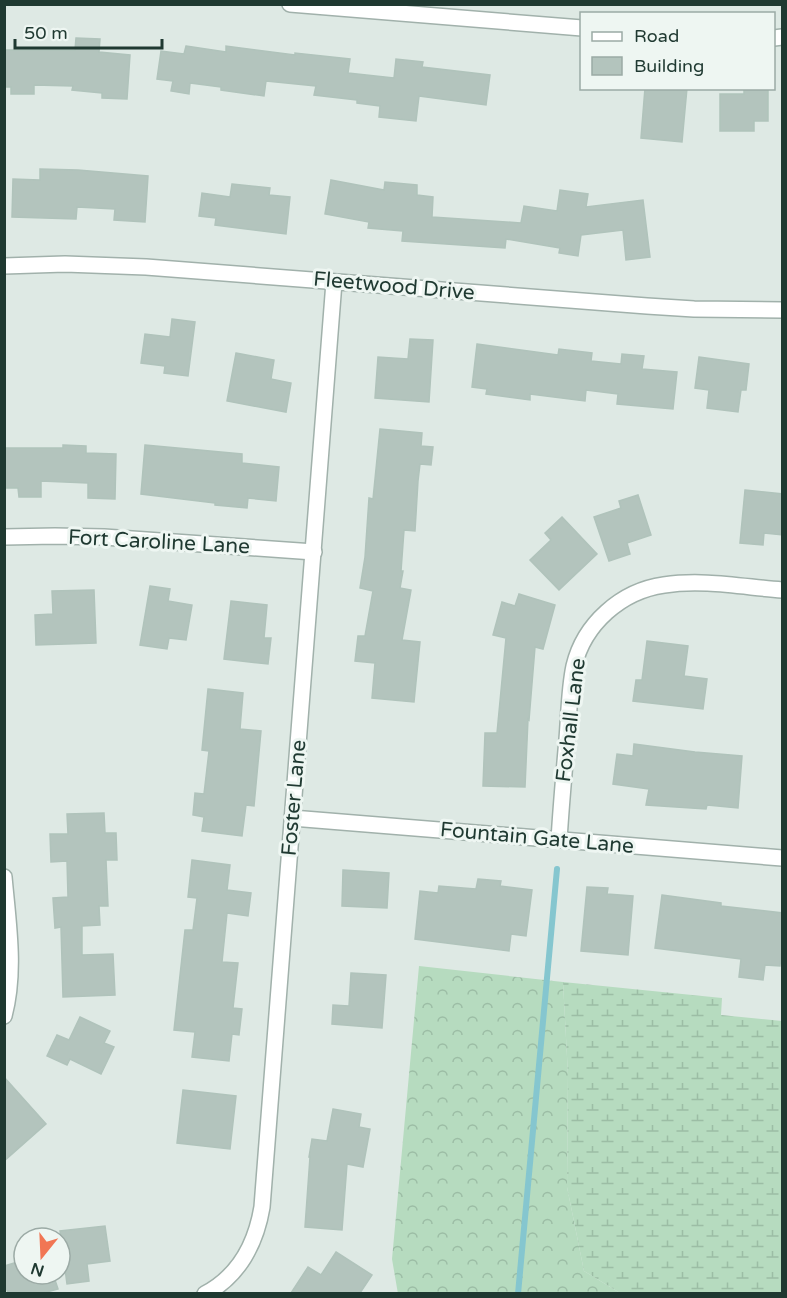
<svg xmlns="http://www.w3.org/2000/svg" width="787" height="1298" font-family="'Varela Round',sans-serif">
<style>
.forest{fill:url(#forest-crowns)}
.wetland{fill:url(#wetland-marsh)}
.lines{fill:none;stroke-linecap:round;stroke-linejoin:round}
.stream{stroke:#85c6cf;stroke-width:6}
.building{fill:#b3c4bd;stroke:#b0c3bb;stroke-width:1.5}
.street-casing{stroke:#a1b1ab;stroke-width:18}
.street{stroke:#fff;stroke-width:15}
.labels{text-anchor:middle;dominant-baseline:central;stroke-width:6;stroke-linejoin:round;paint-order:stroke}
.street-label{font-size:21px;fill:#1f3931;stroke:#eef6f2}
</style>
<defs>
<pattern id="forest-crowns" width="20" height="18" patternUnits="userSpaceOnUse" patternTransform="scale(1.5)"><rect width="20" height="18" fill="#b6dbbf"/><path d="M2 6a3 3 0 1 1 6 0M12 15a3 3 0 1 1 6 0" fill="none" stroke="#9cbda5"/></pattern>
<pattern id="wetland-marsh" width="20" height="14" patternUnits="userSpaceOnUse" patternTransform="scale(1.5)"><rect width="20" height="14" fill="#b6dbbf"/><path d="M1 5h8M5 5V1M11 12h8M15 12V8" fill="none" stroke="#9cbda5"/></pattern>
</defs>
<rect width="100%" height="100%" fill="#dee9e4"/>
<polygon class="forest" points="419,966 563,982 568,1075 567,1187 584,1271 620,1293 398,1294 392,1259"/>
<polygon class="wetland" points="563,982 722,998 721,1015 782,1021 782,1293 620,1293 584,1271 567,1187 568,1075"/>
<g class="lines">
<polyline class="stream" points="518,1294 557,869"/>
</g>
<g class="building">
<polygon points="76,38 100,39 99,52 130,55 127,99 102,98 102,93 72,90 73,86 34,85 34,94 11,94 11,87 4,87 4,50 75,50"/>
<polygon points="186,46 226,52 226,46 295,55 295,53 350,59 348,73 394,78 396,59 423,62 422,67 490,75 486,105 419,96 416,121 379,117 380,106 357,103 357,100 314,95 316,86 266,81 264,96 221,90 221,87 190,83 189,94 171,91 173,81 157,79 161,51 184,54"/>
<polygon points="645,88 687,88 682,142 641,138"/>
<polygon points="744,88 768,88 768,121 754,121 754,131 720,131 720,94 744,94"/>
<polygon points="40,169 78,170 148,176 145,222 114,220 115,209 77,207 76,219 12,217 13,179 40,180"/>
<polygon points="331,180 384,190 385,182 417,185 417,195 433,197 432,217 521,223 524,206 557,211 560,190 588,194 586,207 643,200 650,257 626,260 623,230 581,235 578,256 559,253 560,248 506,239 505,248 402,241 403,231 368,228 369,222 325,214"/>
<polygon points="232,184 270,188 269,195 290,197 286,234 215,225 216,218 199,216 202,193 230,197"/>
<polygon points="172,319 195,322 188,376 164,373 165,366 141,363 145,334 170,337"/>
<polygon points="410,339 433,340 429,402 375,398 378,357 408,359"/>
<polygon points="477,344 558,355 559,349 592,353 591,361 621,364 622,354 644,356 642,369 677,372 673,409 617,404 618,394 586,390 585,401 530,394 530,400 486,394 487,389 472,387"/>
<polygon points="236,353 274,360 271,379 291,383 286,412 227,401"/>
<polygon points="699,357 749,364 746,390 741,390 738,412 707,408 709,390 695,388"/>
<polygon points="380,429 422,433 421,446 433,447 431,465 420,464 418,481 415,531 404,530 401,571 403,571 400,588 411,590 402,640 420,642 414,702 372,698 375,663 355,661 358,636 365,636 373,591 360,588 365,557 369,498 373,499"/>
<polygon points="63,445 86,446 86,453 116,454 115,499 88,498 88,483 41,481 41,497 19,497 18,488 4,488 4,448 63,448"/>
<polygon points="145,445 242,454 242,463 279,467 276,501 248,498 247,508 215,505 215,503 141,494"/>
<polygon points="745,490 783,494 783,535 764,533 763,545 740,543"/>
<polygon points="638,495 651,535 627,543 630,554 609,561 594,517 621,508 619,501"/>
<polygon points="562,517 597,554 559,590 530,560 551,540 545,533"/>
<polygon points="150,586 170,589 168,601 192,605 186,640 169,638 167,649 140,645"/>
<polygon points="94,590 96,643 36,645 35,615 53,614 52,591"/>
<polygon points="519,594 555,605 543,649 535,647 529,720 528,719 525,787 483,786 485,733 497,733 506,638 493,635 502,602 515,606"/>
<polygon points="231,601 267,605 264,638 271,638 268,664 224,659"/>
<polygon points="647,641 688,646 684,676 707,679 703,709 633,701 636,680 642,680"/>
<polygon points="208,689 243,693 240,729 261,731 254,806 246,805 242,836 202,831 204,817 193,815 195,793 204,794 209,751 202,750"/>
<polygon points="634,744 695,752 742,756 738,808 707,805 706,809 646,805 649,789 613,784 617,754 633,756"/>
<polygon points="104,813 105,833 116,833 117,860 106,860 108,906 99,906 100,925 82,926 82,955 113,954 115,995 63,997 61,927 55,928 53,898 68,897 67,861 51,862 50,834 68,834 67,814"/>
<polygon points="192,860 230,865 227,890 251,893 248,916 227,913 222,962 238,963 233,1008 242,1009 239,1035 232,1034 229,1061 192,1057 195,1032 174,1030 185,930 193,930 197,898 188,897"/>
<polygon points="343,870 389,873 387,908 342,906"/>
<polygon points="478,879 501,881 500,886 532,890 526,936 511,934 509,951 415,939 420,891 438,893 439,886 476,889"/>
<polygon points="587,887 608,888 607,894 633,896 628,955 581,951"/>
<polygon points="662,895 721,903 721,906 783,913 783,956 781,955 780,966 765,965 763,980 739,977 741,959 655,948"/>
<polygon points="351,973 386,975 382,1028 332,1024 333,1005 349,1006"/>
<polygon points="80,1017 110,1031 104,1043 114,1047 101,1074 70,1059 67,1065 47,1056 57,1035 69,1040"/>
<polygon points="4,1077 46,1124 4,1161"/>
<polygon points="183,1090 236,1096 230,1149 177,1143"/>
<polygon points="333,1109 361,1114 359,1127 370,1129 363,1167 347,1164 342,1230 305,1227 310,1157 309,1157 312,1139 327,1141"/>
<polygon points="105,1226 110,1261 87,1264 89,1281 67,1284 60,1231"/>
<polygon points="336,1252 372,1275 360,1293 291,1293 308,1267 321,1275"/>
<polygon points="24,1260 24,1274 53,1274 58,1289 43,1293 8,1293 4,1282 4,1266"/>
</g>
<g class="lines">
<defs>
<g id="street">
<polyline points="290,4 582,28"/>
<polyline points="774,38 782,37"/>
<polyline points="4,266 65,264 146,267 647,306 694,309 782,310"/>
<polyline points="4,537 55,536 104,537 314,552"/>
<polyline points="292,818 782,858"/>
<path d="M559,840c2,-33 5,-67 8,-101 2,-24 2,-49 7,-73 10,-42 47,-75 90,-81 39,-6 79,2 118,5"/>
<path d="M4,877c4,45 12,94 0,139"/>
<path d="M205,1294c34,-18 51,-51 57,-87l72,-925"/>
</g>
</defs>
<use href="#street" class="street-casing"/>
<use href="#street" class="street"/>
</g>
<g class="labels">
<g class="street-label">
<text transform="translate(394 286) rotate(5)">Fleetwood Drive</text>
<text transform="translate(159 542) rotate(3)">Fort Caroline Lane</text>
<text transform="translate(571 720) rotate(-83)">Foxhall Lane</text>
<text transform="translate(294 798) rotate(-85)">Foster Lane</text>
<text transform="translate(537 838) rotate(5)">Fountain Gate Lane</text>
</g>
</g>
<rect width="787" height="1298" fill="none" stroke="#1f3931" stroke-width="12"/>
<rect x="580" y="12" width="195" height="78" fill="#eef6f2" stroke="#9baaa5" stroke-width="1.5"/>
<rect x="592" y="32" width="30" height="9" fill="#ffffff" stroke="#9baaa5" stroke-width="1.5"/>
<text x="634" y="42" font-size="18" fill="#1f3931">Road</text>
<rect x="592" y="57" width="30" height="18" fill="#b3c4bd" stroke="#9baaa5" stroke-width="1.5"/>
<text x="634" y="72" font-size="18" fill="#1f3931">Building</text>
<g transform="translate(42 1256) rotate(198)"><circle r="28" fill="#eef6f2" stroke="#9baaa5" stroke-width="1.5"/>
<path d="M0-4.5L10 22L0 15L-10 22Z" fill="#f17654"/>
<text y="-9" font-size="16" font-weight="bold" text-anchor="middle" fill="#1f3931">N</text>
</g>
<path d="M15 39v9h147v-9" fill="none" stroke="#1f3931" stroke-width="3"/>
<text x="24" y="39" font-size="18" fill="#1f3931" stroke="#eef6f2" stroke-width="4.5" paint-order="stroke">50 m</text>
</svg>
